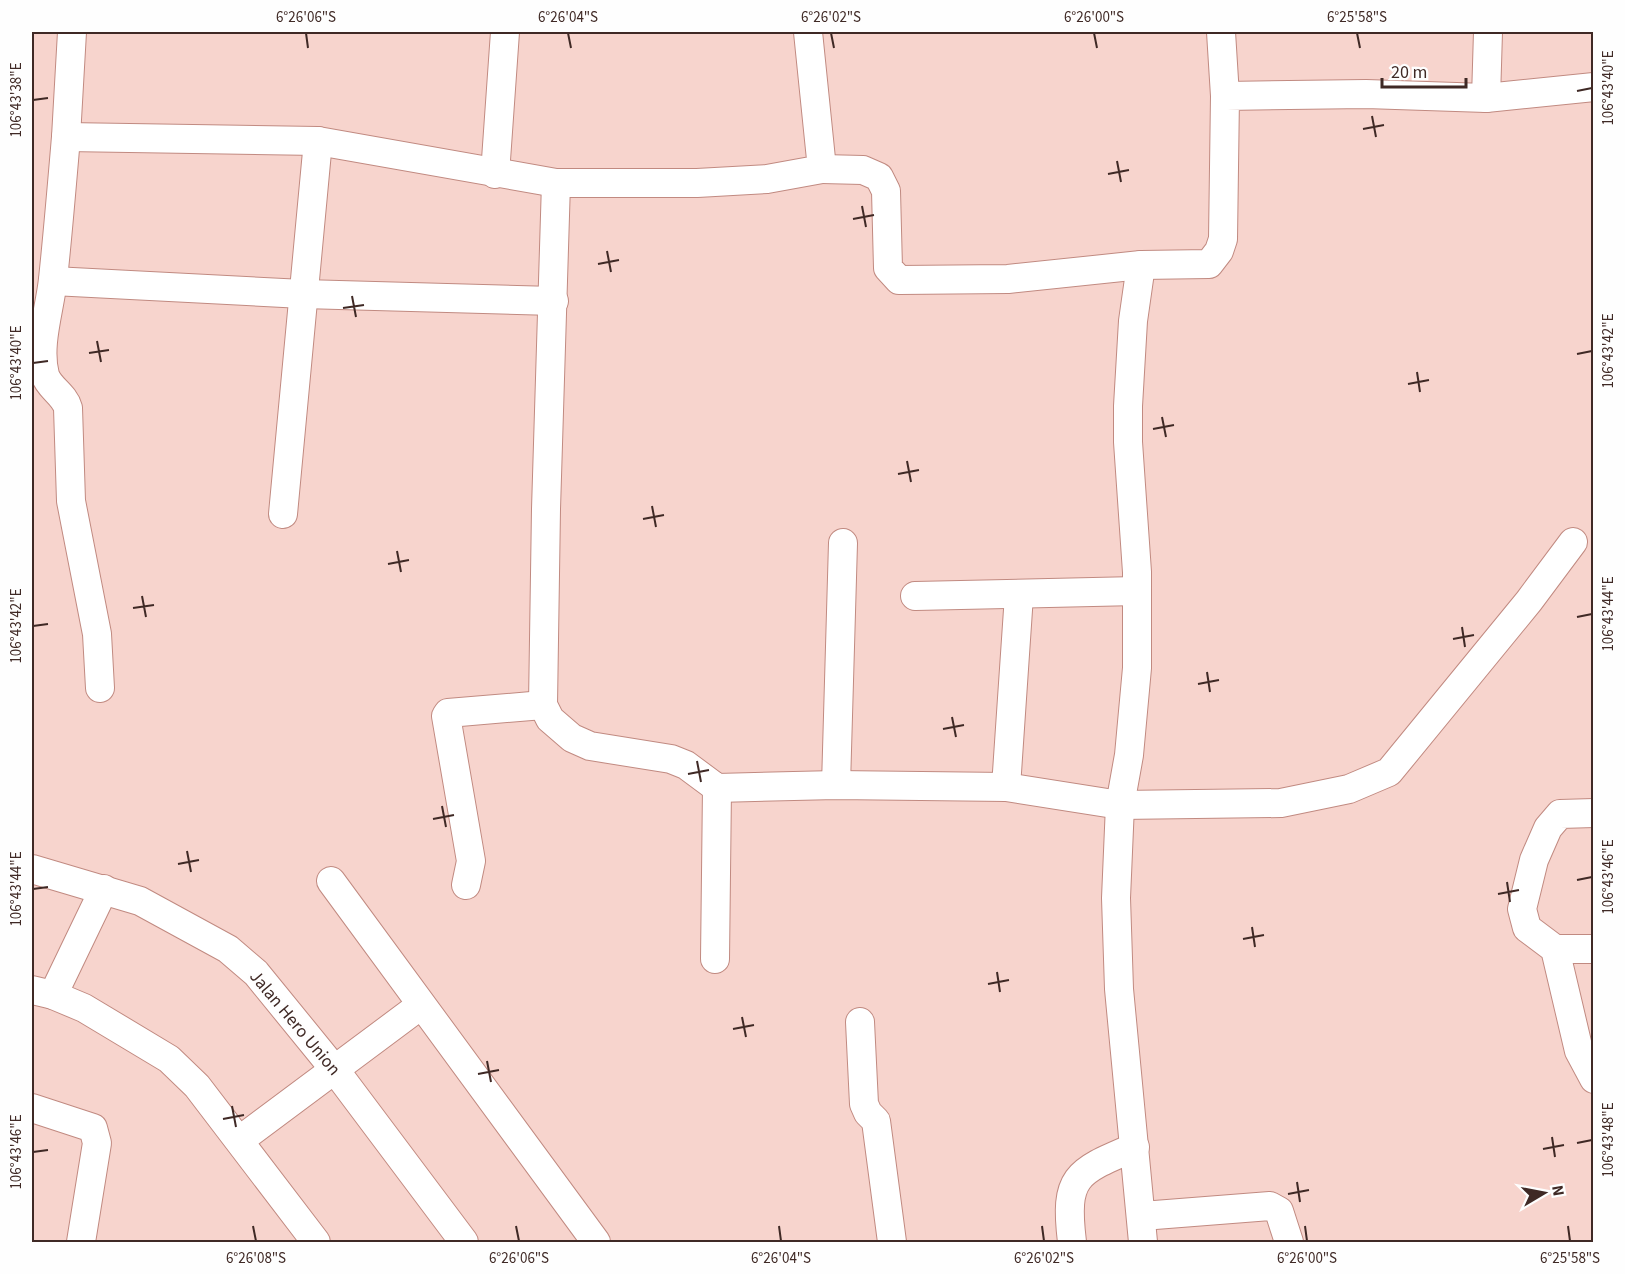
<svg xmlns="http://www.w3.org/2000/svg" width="1625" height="1274" font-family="'Source Sans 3',sans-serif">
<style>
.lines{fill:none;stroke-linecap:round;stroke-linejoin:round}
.minor-casing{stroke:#c18a81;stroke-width:30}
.minor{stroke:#fff;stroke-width:28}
.ticks{fill:none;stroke:#3f2925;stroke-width:2}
.labels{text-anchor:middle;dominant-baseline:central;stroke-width:6;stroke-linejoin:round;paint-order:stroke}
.street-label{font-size:18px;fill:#3f2925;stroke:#fefefe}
.neatline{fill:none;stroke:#3f2925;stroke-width:2}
.ticks-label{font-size:15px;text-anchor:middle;fill:#3f2925}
</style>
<rect width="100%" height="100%" fill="#f7d4cd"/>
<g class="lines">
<defs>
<g id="minor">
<polyline points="72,32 66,137 318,141 556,183 697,183 767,179 822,169 808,32"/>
<polyline points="1221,32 1225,96"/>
<polyline points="1486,98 1488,32"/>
<path d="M66,137c-4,47 -8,95 -13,142 -3,30 -16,66 -8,96 4,13 19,19 23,33l3,93 26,133 3,54"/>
<polyline points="822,169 863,170 879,177 886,191 888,268 899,280 1008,279 1141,265 1209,264 1219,251 1223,239 1225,96 1366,94 1486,98 1594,87"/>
<polyline points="495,174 505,32"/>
<polyline points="556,183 546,509 543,705 550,719 572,738 590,746 671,759 686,765 717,788 836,785 1006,787 1120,805 1281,803 1349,789 1389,772 1529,601 1573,542"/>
<polyline points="1141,265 1133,321 1128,406 1128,442 1137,572 1137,668 1129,755 1120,805 1116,898 1119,989 1143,1242"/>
<polyline points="53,281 303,294 554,301"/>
<polyline points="283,514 318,141"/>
<polyline points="915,596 1137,591"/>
<polyline points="836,785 843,543"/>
<polyline points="1006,787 1019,595"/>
<polyline points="1594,813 1560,814 1548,828 1534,860 1522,909 1527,928 1555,949 1579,1051 1594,1079"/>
<polyline points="32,869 140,901 228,949 256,973 335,1070 464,1242"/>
<polyline points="331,881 596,1242"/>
<polyline points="466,885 471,861 446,716 448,713 543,705"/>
<polyline points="1555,949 1594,949"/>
<polyline points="715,959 717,788"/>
<polyline points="32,990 53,995 84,1008 169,1059 197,1086 316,1242"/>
<polyline points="53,995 104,889"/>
<polyline points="860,1022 864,1104 868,1113 876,1121 892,1242"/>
<polyline points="32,1108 93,1128 97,1143 81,1242"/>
<polyline points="240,1140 421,1005"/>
<polyline points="1142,1216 1270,1206 1279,1211 1289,1242"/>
<path d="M1072,1242c-8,-66 4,-70 63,-95"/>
</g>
</defs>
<use href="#minor" class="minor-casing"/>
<use href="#minor" class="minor"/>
</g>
<path class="ticks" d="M306,33l2,15M568,33l3,15M831,33l3,15M1094,33l3,15M1357,33l3,15M1577,91l15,-3M33,100l15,-2M1372,116l4,21M1363,129l21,-4M1117,161l4,21M1108,174l21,-4M862,206l4,21M853,219l21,-4M607,251l4,21M598,264l21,-4M352,296l4,21M343,308l21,-3M97,341l4,21M89,353l20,-3M1577,354l15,-3M33,363l15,-2M1417,372l3,20M1408,384l21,-4M1162,417l4,20M1153,429l21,-4M907,461l4,21M898,474l21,-4M652,506l4,21M643,519l21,-4M397,551l4,21M388,564l21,-4M142,596l4,21M133,608l21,-3M1577,617l15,-3M33,626l15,-2M1462,627l3,20M1453,639l21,-4M1207,672l3,20M1198,684l21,-4M952,717l4,20M943,729l21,-4M697,761l4,21M688,774l21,-4M442,806l4,21M433,819l21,-4M187,851l4,21M178,864l21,-4M1577,880l15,-3M1507,882l3,20M33,889l15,-2M1498,894l21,-4M1252,927l3,20M1243,939l21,-4M997,972l3,20M988,984l21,-4M742,1017l4,20M733,1029l21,-4M487,1061l4,21M478,1074l21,-4M232,1106l4,21M223,1119l21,-4M1552,1137l3,20M1577,1143l15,-3M1543,1149l21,-4M33,1152l15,-2M1297,1182l3,20M1288,1194l21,-4M253,1226l3,15M516,1226l3,15M779,1226l2,15M1042,1226l2,15M1305,1226l2,15M1568,1226l2,15"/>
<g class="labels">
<g class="street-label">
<text transform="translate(295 1023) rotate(50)">Jalan Hero Union</text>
</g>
</g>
<rect width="1625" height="1274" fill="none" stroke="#fefefe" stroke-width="66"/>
<g transform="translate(1544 1193) rotate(80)" stroke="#fefefe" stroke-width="4.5" paint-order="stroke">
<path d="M0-4.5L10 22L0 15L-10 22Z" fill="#3f2925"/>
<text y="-9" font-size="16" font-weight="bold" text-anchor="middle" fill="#3f2925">N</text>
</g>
<path d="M1382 78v9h84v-9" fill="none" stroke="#3f2925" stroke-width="3"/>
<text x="1391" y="78" font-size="18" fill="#3f2925" stroke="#fefefe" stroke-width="4.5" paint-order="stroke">20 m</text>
<rect x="33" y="33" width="1559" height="1208" class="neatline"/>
<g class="ticks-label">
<text x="306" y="22">6°26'06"S</text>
<text x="568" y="22">6°26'04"S</text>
<text x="831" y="22">6°26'02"S</text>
<text x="1094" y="22">6°26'00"S</text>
<text x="1357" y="22">6°25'58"S</text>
<text transform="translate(1608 88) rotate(-90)" y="5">106°43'40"E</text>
<text transform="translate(16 100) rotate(-90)" y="5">106°43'38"E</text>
<text transform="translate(1608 351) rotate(-90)" y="5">106°43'42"E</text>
<text transform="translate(16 363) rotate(-90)" y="5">106°43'40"E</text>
<text transform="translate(1608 614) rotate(-90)" y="5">106°43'44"E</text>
<text transform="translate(16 626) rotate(-90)" y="5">106°43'42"E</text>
<text transform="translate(1608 877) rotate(-90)" y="5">106°43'46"E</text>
<text transform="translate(16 889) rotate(-90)" y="5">106°43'44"E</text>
<text transform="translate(1608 1140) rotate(-90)" y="5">106°43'48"E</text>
<text transform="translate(16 1152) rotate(-90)" y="5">106°43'46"E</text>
<text x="256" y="1263">6°26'08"S</text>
<text x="519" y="1263">6°26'06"S</text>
<text x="781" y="1263">6°26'04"S</text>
<text x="1044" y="1263">6°26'02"S</text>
<text x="1307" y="1263">6°26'00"S</text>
<text x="1570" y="1263">6°25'58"S</text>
</g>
</svg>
